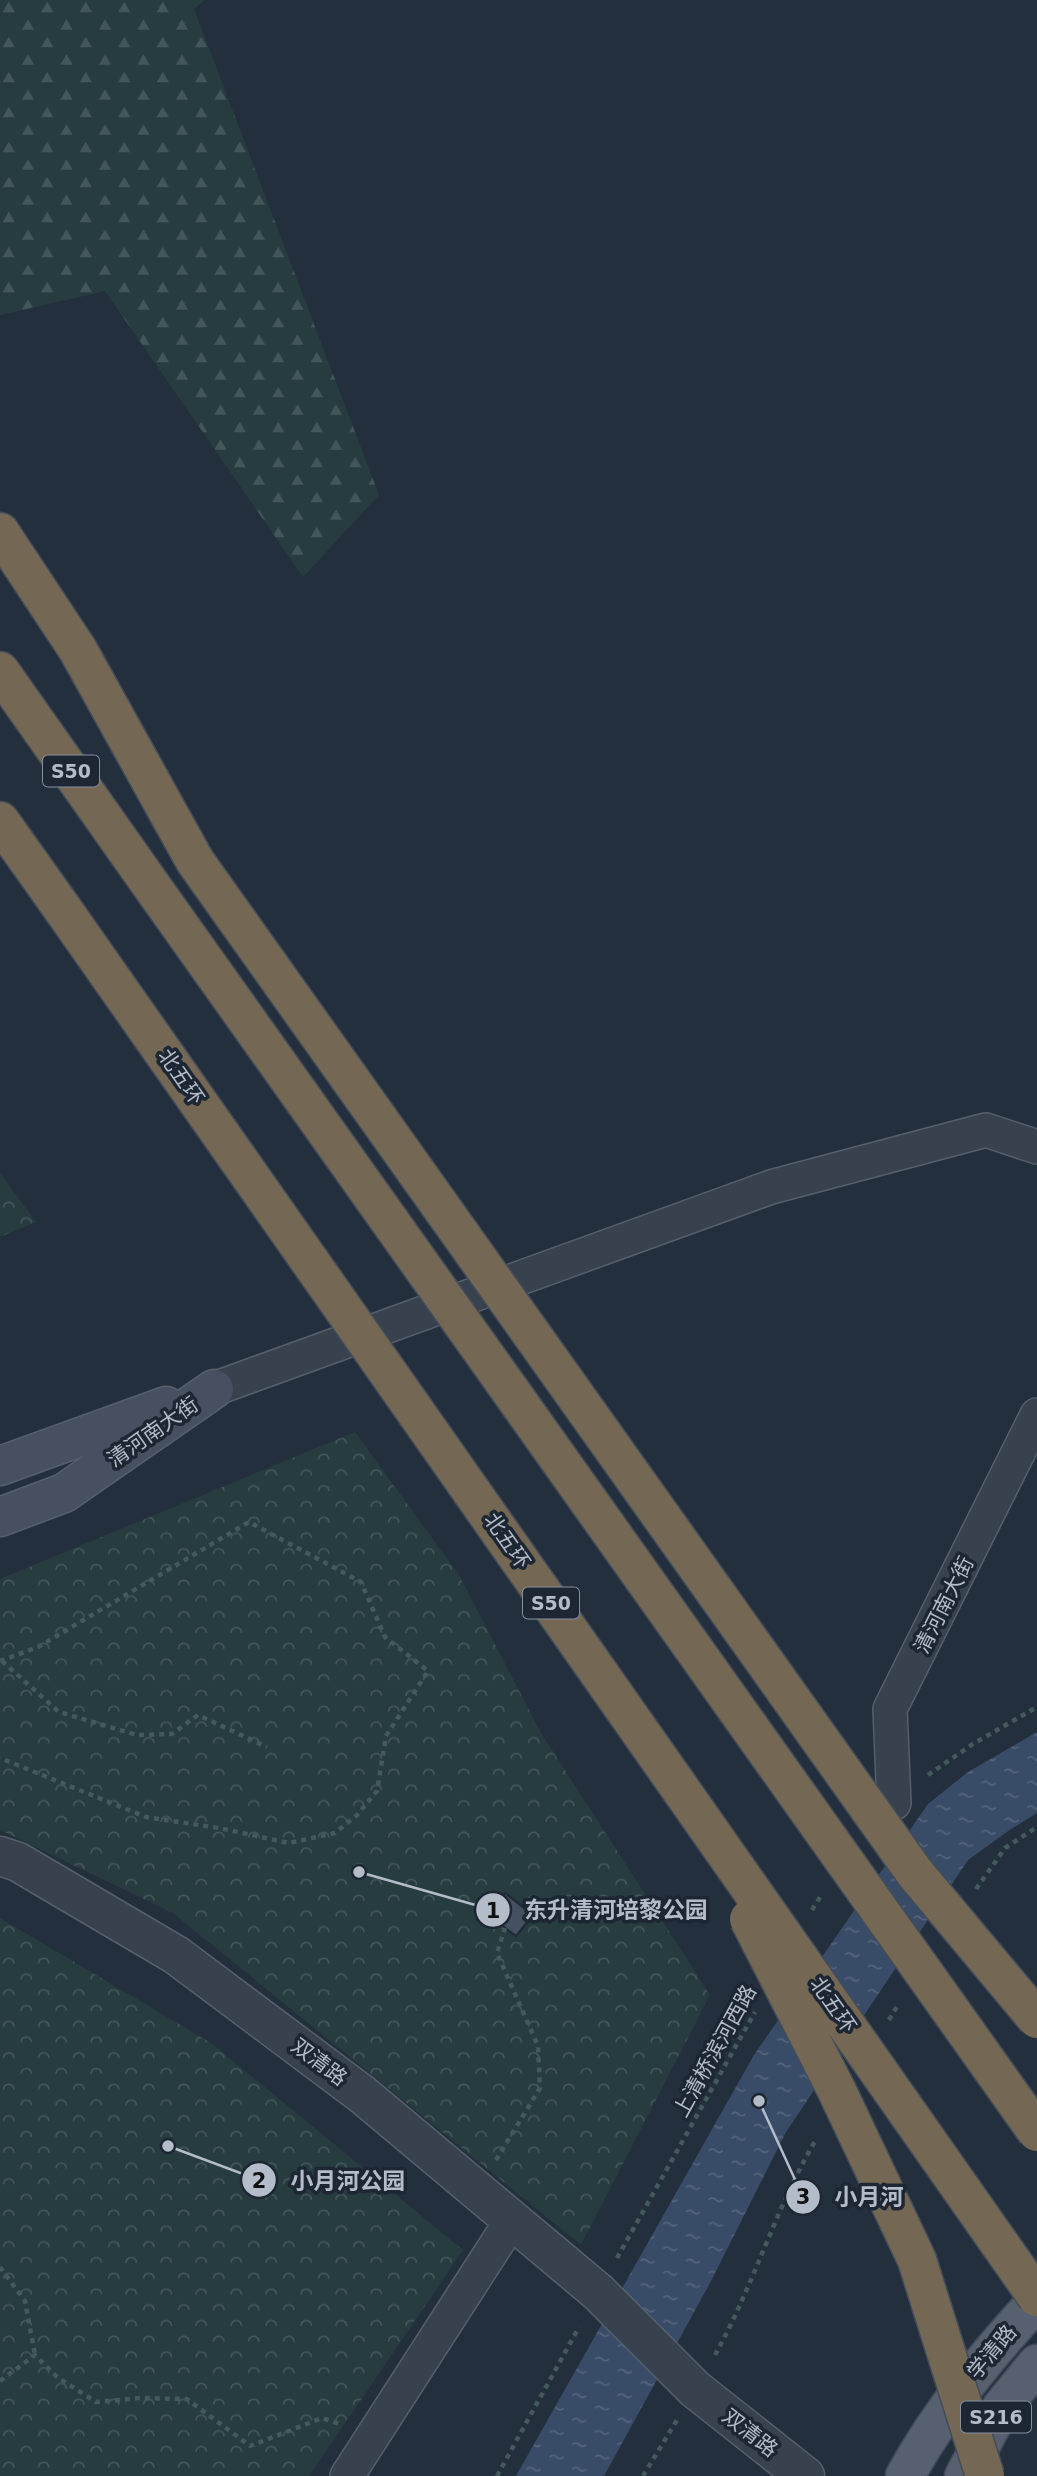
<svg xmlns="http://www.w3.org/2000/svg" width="1037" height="2476" font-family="'DejaVu Sans','Noto Sans SC',sans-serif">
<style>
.forest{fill:url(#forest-firs)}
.park{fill:url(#park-crowns)}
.water{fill:url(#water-ripples)}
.building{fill:#455162;stroke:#1f2835;stroke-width:2}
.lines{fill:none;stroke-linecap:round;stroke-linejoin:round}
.minor-casing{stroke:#565f6c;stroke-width:36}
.tertiary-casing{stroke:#565f6c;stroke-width:41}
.secondary-casing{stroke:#565f6c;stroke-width:41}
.primary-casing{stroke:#414a57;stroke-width:41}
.motorway-casing{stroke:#434c59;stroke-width:41}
.path{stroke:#44595c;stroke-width:4.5;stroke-dasharray:5 5;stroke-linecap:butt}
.minor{stroke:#38414e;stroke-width:33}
.tertiary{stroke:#38414e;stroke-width:38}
.secondary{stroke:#465061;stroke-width:38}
.primary{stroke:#56606e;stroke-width:38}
.motorway{stroke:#746855;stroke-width:38}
.motorway-bridge-casing{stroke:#434c59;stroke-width:41;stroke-linecap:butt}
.motorway-bridge{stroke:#746855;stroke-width:38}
.labels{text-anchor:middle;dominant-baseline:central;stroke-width:7;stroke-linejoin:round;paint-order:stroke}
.shield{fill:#1d2633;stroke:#878f9c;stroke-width:2}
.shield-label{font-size:19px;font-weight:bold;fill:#b4bcc9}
.street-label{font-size:21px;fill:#b4bcc9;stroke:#1d2633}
.leader{fill:none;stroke:#b4bcc9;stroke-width:2.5}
.callout-dot{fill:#b4bcc9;stroke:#1d2633;stroke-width:2.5}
.mark-label{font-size:21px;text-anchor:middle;font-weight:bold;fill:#111}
.callout-label{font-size:23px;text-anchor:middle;font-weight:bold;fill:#b4bcc9;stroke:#1d2633;stroke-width:7;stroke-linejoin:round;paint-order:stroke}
</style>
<defs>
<pattern id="forest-firs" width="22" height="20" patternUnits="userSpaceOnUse" patternTransform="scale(1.75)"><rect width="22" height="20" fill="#263c3f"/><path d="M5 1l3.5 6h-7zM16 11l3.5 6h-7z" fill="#435659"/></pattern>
<pattern id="park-crowns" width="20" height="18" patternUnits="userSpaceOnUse" patternTransform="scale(1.75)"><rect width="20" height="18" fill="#263c3f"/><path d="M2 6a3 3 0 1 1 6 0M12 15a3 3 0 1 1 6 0" fill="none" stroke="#435659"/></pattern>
<pattern id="water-ripples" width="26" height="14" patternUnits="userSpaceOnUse" patternTransform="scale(1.75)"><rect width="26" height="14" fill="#394c67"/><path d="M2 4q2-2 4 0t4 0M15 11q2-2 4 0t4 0" fill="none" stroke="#53647b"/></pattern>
</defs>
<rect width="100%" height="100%" fill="#242f3e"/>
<polygon class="forest" points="0,0 204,0 194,9 379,495 303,577 105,291 0,315"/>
<g class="park">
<polygon points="0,1173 36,1222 0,1237"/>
<polygon points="355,1432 459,1575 541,1733 710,1995 581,2245 173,1913 0,1830 0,1579"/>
<polygon points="0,1918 211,2043 463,2250 309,2476 0,2476"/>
</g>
<polygon class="water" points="1037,1732 1037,1813 1011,1829 968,1860 786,2132 710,2283 604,2476 516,2476 754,2055 928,1804 968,1772"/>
<polygon class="building" points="505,1893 533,1915 516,1936 488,1915"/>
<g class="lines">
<defs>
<g id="minor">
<polyline points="214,1389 771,1187 986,1130 1037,1147"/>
<polyline points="894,1803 890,1709 1037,1415"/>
<polyline points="347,2476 512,2220"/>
</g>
<polyline id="tertiary" points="0,1856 18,1862 176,1955 363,2095 598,2292 695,2389 805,2476"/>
<g id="secondary">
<polyline points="0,1466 166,1406"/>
<polyline points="0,1517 64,1493 214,1389"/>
</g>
<g id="primary">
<path d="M905,2476c36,-65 82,-121 132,-175"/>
<polyline points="964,2476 1001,2408 1037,2364"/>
</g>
<g id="motorway">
<polyline points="0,532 78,650"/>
<polyline points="0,671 141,871"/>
<polyline points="0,821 64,911"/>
</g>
</defs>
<use href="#minor" class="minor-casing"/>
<use href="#tertiary" class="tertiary-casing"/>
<use href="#secondary" class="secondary-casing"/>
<use href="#primary" class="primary-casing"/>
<use href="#motorway" class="motorway-casing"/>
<g class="path">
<polyline points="0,1661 38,1647 249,1522 361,1582 385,1637 428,1671 386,1736 377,1791 357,1815 335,1833 289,1843 219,1828 146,1817 0,1758"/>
<polyline points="2,1661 59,1712 137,1735 172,1734 198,1715 267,1747"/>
<polyline points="928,1775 973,1744 1037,1707"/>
<polyline points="976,1889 1005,1848 1037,1827"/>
<polyline points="812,1910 822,1894"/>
<polyline points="889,2020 899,2003"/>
<polyline points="496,2160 540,2088 538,2046 497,1953 505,1928"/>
<polyline points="617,2258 755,2012"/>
<polyline points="0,2267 25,2301 35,2355"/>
<path d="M715,2355c39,-70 61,-149 102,-217"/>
<polyline points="0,2381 35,2355 57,2377 96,2402 141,2398 187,2399 250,2446 322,2418 340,2424"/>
<polyline points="497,2476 579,2327"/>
<polyline points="643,2476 677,2420"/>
</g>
<use href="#minor" class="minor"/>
<use href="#tertiary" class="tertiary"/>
<use href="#secondary" class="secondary"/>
<use href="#primary" class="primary"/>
<use href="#motorway" class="motorway"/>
<defs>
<g id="motorway-bridge">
<polyline points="78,650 195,861 915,1873 1037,2019"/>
<polyline points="141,871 1037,2132"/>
<polyline points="64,911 1037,2297"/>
<polyline points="749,1919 837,2091 917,2260 985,2476"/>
</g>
</defs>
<use href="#motorway-bridge" class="motorway-bridge-casing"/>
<use href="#motorway-bridge" class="motorway-bridge"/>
</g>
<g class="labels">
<g class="shield">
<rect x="43" y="755.5" width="56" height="31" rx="5"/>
<rect x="523" y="1587.5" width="56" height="31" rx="5"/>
<rect x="961" y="2401.5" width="70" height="31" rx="5"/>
</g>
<g class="shield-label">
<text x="71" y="771">S50</text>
<text x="551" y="1603">S50</text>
<text x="996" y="2417">S216</text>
</g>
<g class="street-label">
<text transform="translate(181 1077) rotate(55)">北五环</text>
<text transform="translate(153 1432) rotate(-35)">清河南大街</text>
<text transform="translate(507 1541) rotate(55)">北五环</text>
<text transform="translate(944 1605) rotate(-63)">清河南大街</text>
<text transform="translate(833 2005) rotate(55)">北五环</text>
<text transform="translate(715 2051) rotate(-61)">上清桥滨河西路</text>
<text transform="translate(319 2062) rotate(37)">双清路</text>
<text transform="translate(992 2352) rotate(-50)">学清路</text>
<text transform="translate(750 2433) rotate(38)">双清路</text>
</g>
</g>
<path class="leader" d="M359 1872L493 1910M168 2146L259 2180M759 2101L803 2197"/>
<g class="callout-dot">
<circle cx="359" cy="1872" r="7"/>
<circle cx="168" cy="2146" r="7"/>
<circle cx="759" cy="2101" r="7"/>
<circle cx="493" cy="1910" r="18"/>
<circle cx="259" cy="2180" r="18"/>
<circle cx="803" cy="2197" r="18"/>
</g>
<g class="mark-label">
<text x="493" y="1918">1</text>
<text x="259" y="2188">2</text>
<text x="803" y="2204">3</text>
</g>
<g class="callout-label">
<text x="616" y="1918">东升清河培黎公园</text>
<text x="348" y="2189">小月河公园</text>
<text x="869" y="2205">小月河</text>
</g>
</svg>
